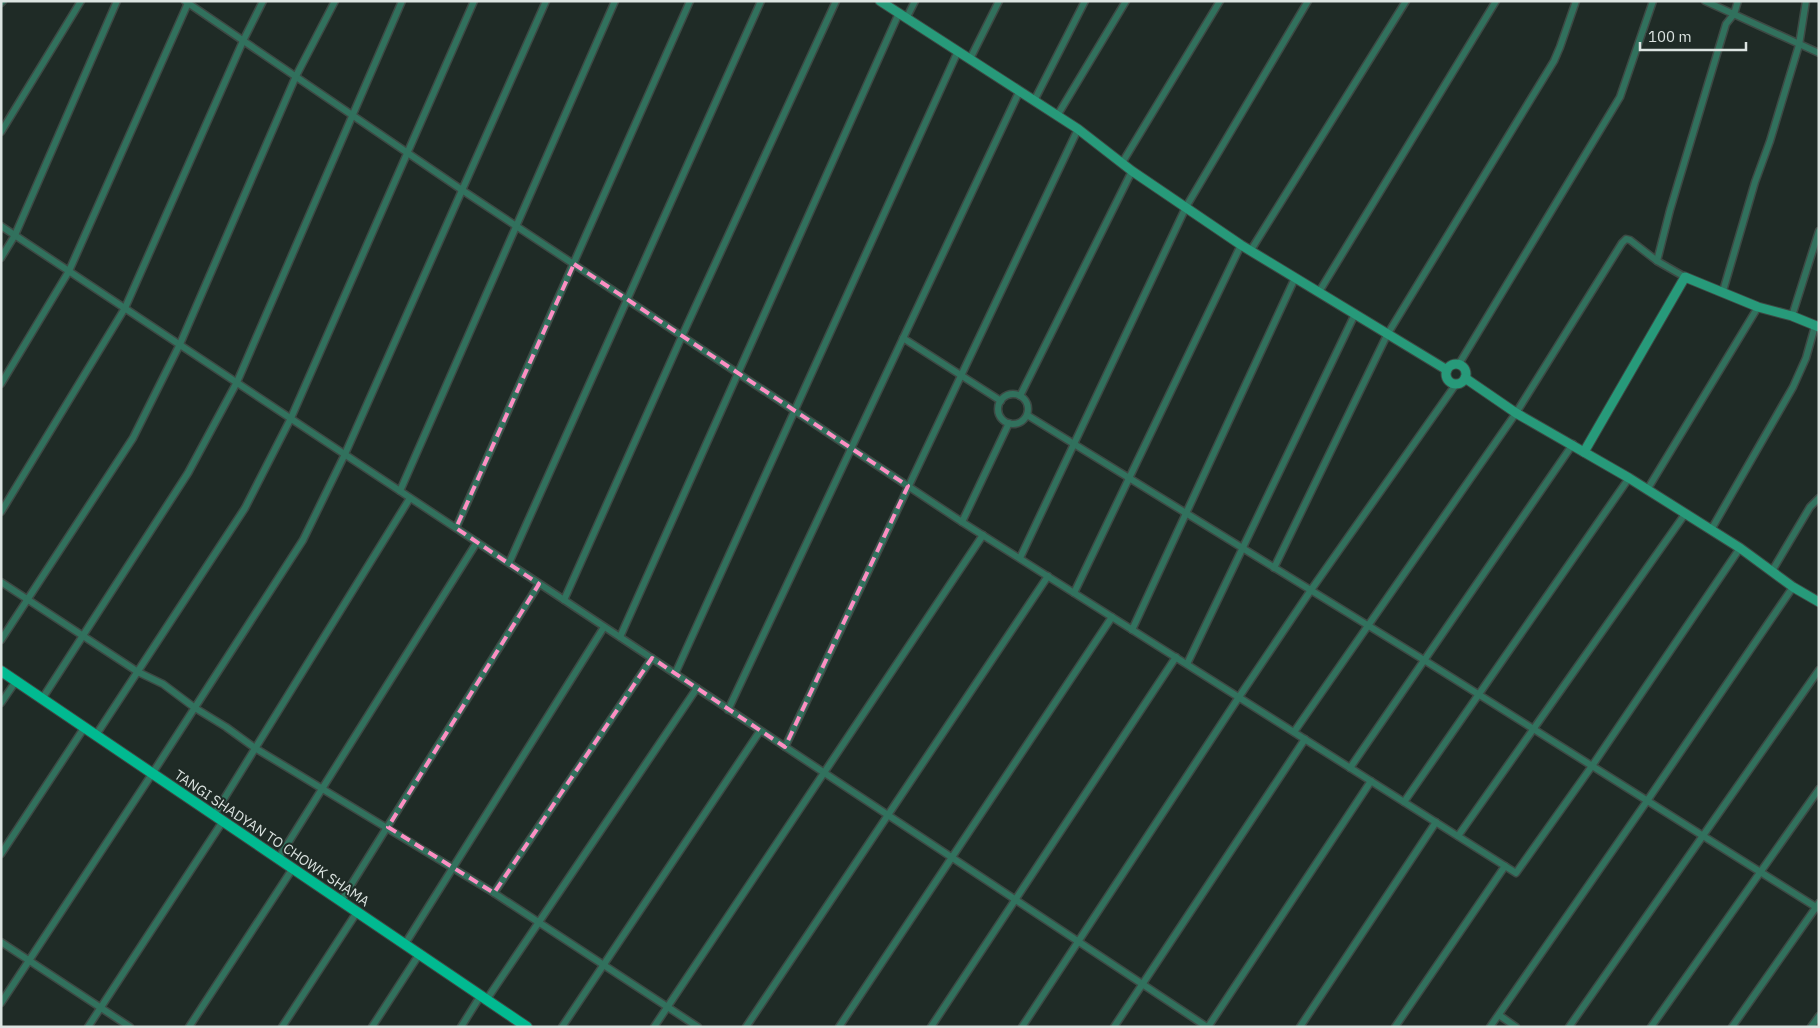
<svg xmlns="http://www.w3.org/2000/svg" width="1820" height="1028" font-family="'IBM Plex Sans',sans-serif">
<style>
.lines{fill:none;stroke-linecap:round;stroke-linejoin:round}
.street-casing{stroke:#3d4944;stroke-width:9}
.secondary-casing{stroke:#3d4944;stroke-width:11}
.primary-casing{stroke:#3d4944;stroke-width:12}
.street{stroke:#31715d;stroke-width:6}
.secondary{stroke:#279a7a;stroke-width:9}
.primary{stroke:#01ba91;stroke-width:10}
.marked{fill:none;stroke:#fc8fc3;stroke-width:4;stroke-dasharray:10 6;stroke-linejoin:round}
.labels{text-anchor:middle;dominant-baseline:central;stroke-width:4;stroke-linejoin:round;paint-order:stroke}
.street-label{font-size:14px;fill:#dce4e1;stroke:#1f2b26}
</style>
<rect width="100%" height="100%" fill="#1f2b26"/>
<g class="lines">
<defs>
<g id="street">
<polyline points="185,1 462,190 962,522 1516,873 1592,766 1740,548"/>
<polyline points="1705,1 1819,53"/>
<polyline points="1,3 3,1"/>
<polyline points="907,17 915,1"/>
<polyline points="970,59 999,1"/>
<polyline points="1034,101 1085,1"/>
<polyline points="1057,116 1126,1"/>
<polyline points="1,132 81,1"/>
<polyline points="1122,163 1220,1"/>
<polyline points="1,226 1207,1027"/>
<polyline points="1251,250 1406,1"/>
<polyline points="1,258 15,235 117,1"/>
<polyline points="1657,261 1670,210 1726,24 1734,14 1738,1"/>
<polyline points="1723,291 1755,182 1770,141 1799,45 1806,1"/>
<polyline points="1319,292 1496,1"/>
<polyline points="1792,316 1819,231"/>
<polyline points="903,338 1001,401"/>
<polyline points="1459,364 1620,97 1653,1"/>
<polyline points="1,384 69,271 188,3"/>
<circle cx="1013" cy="409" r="15"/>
<polyline points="1020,396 1132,171"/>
<polyline points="1027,415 1424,660 1819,909"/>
<polyline points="1647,490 1758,307"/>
<polyline points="400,491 615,1"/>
<polyline points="1,512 125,308 243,41 263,1"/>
<polyline points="962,522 1009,423"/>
<polyline points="456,528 690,1"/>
<polyline points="1711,530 1793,387 1806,358 1815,326"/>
<polyline points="1020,558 1186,207 1308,1"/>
<polyline points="509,563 761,1"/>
<polyline points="1274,568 1387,335 1554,61 1560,47 1576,1"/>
<polyline points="1772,571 1810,507 1819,498"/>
<polyline points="1,582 138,672 163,684 195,708 226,727 255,748 494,893 698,1027"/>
<polyline points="1074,593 1241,245"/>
<polyline points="564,600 682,336 836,1"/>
<polyline points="1132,630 1295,278"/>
<polyline points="620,637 899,13"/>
<polyline points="1,640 133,438 180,344 296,76 335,1"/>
<polyline points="1187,664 1355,314"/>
<polyline points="675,674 958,51"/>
<polyline points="42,699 188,473 237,382 402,1"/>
<polyline points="1,703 16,681"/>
<polyline points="728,710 1019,92"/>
<polyline points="1294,732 1516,413 1622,243 1626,239 1630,240 1657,261 1685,277"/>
<polyline points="96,735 245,508 291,418 474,1"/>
<polyline points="785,747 1078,129"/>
<polyline points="1350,768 1573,444"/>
<polyline points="1404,802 1629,478"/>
<polyline points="214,815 410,498"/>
<polyline points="1458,836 1685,514"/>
<polyline points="1,854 84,728"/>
<polyline points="278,859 477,542"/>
<polyline points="494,893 652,658"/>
<polyline points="341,901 539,584"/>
<polyline points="1,942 130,1027"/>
<polyline points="405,944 604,627"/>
<polyline points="487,999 697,688"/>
<polyline points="1,1003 152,774 303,540 345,454 546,1"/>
<polyline points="1499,1015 1516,1027"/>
<polyline points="88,1027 223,821"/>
<polyline points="189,1027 293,868"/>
<polyline points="282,1027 357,912"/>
<polyline points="372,1027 420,953"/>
<polyline points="461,1027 481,995"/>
<polyline points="562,1027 760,731"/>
<polyline points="654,1027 983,535"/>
<polyline points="746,1027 1048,576"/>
<polyline points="839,1027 1112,617"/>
<polyline points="931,1027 1176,657"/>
<polyline points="1022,1027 1239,697 1311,590 1456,384"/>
<polyline points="1114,1027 1305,739"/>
<polyline points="1208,1027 1371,781"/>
<polyline points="1300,1027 1436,822"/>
<polyline points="1395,1027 1505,866"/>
<polyline points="1490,1027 1647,801 1793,587"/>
<polyline points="1569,1027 1819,670"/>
<polyline points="1651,1027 1819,789"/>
<polyline points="1732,1027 1819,903"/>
<polyline points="1811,1027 1819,1016"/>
</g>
<g id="secondary">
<polyline points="880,1 1078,129 1132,171 1241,245 1447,370"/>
<circle cx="1456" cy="374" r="10"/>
<polyline points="1465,378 1516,413 1629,478 1740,548 1793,587 1819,602"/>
<polyline points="1584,452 1685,277 1758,307 1792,316 1819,327"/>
</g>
<polyline id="primary" points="1,671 527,1027"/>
</defs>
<use href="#street" class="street-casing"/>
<use href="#secondary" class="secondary-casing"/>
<use href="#primary" class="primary-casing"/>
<use href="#street" class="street"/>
<use href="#secondary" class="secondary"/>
<use href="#primary" class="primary"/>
</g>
<path class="marked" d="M574,264l334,222 -123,261 -133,-89 -158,235 -106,-66 151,-243 -83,-56z"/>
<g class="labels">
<g class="street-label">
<text transform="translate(272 838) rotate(34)">TANGI SHADYAN TO CHOWK SHAMA</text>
</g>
</g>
<rect width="1820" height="1028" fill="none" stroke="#dce4e1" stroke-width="5"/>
<path d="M1640 42v8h106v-8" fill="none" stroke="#dce4e1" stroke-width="2.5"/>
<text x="1648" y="42" font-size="15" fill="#dce4e1" stroke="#1f2b26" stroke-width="4" paint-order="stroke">100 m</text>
</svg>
